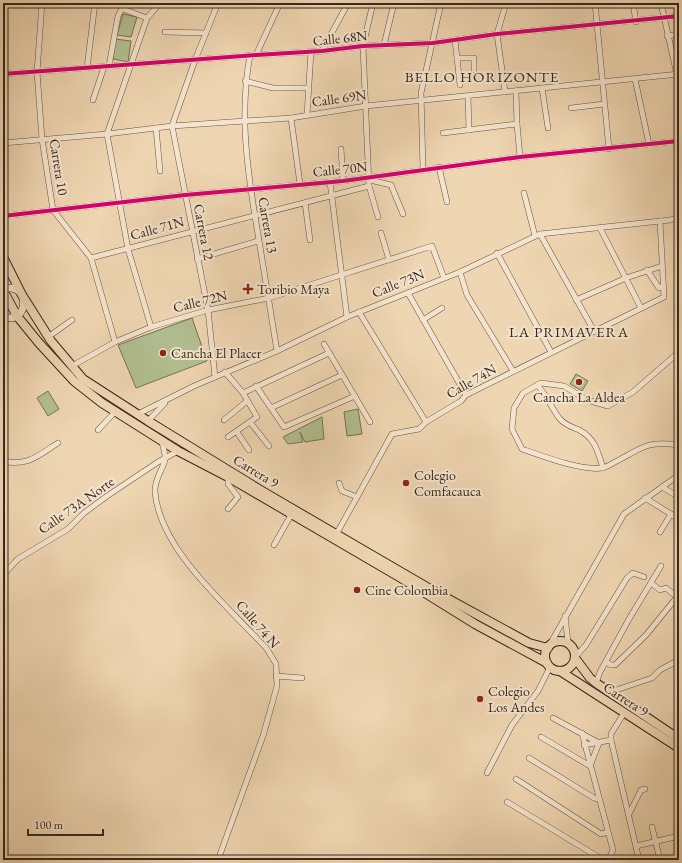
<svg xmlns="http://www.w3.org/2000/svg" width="682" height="863" font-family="'EB Garamond',serif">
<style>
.green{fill:#b2bf91;stroke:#747457}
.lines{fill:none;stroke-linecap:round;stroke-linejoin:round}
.street-casing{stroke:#645442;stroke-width:6}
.secondary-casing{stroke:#36281d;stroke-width:8}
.primary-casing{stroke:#36281d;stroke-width:10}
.street{stroke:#f5e4cd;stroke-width:5}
.secondary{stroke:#f5e4cd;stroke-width:7}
.primary{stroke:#efd6b2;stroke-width:8}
.cycleway-casing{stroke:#f5e4cd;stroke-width:6}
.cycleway{stroke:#d6006c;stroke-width:4}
.poi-dot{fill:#8f2418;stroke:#f5e4cd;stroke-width:1.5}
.labels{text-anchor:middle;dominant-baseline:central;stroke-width:4;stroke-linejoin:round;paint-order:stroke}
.street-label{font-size:14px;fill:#36281d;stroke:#f5e4cd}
.poi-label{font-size:14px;fill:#36281d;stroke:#f5e4cd;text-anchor:start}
.neighbourhood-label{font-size:15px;letter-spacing:1px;fill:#36281d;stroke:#f5e4cd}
</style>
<rect width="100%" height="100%" fill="#efd6b2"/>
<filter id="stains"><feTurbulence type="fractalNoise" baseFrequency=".005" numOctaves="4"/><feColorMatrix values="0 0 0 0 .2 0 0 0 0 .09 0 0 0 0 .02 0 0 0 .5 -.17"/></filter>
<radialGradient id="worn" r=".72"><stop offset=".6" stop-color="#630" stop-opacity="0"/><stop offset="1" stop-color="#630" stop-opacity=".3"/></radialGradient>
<g class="green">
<polygon points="123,14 137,17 131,37 117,35"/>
<polygon points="115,39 131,41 128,62 113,59"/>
<polygon points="192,318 207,361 136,388 118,345"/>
<polygon points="576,374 588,381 582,391 570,384"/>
<polygon points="48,391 59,409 48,416 37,398"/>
<polygon points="358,409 362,434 347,436 344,412"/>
<polygon points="322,417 324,439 305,442 300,432 303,442 288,444 283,437"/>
</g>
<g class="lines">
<defs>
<g id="street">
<polyline points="42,3 37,72 42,139 53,210 91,258 115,342"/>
<polyline points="373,3 363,46 369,186 378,217"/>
<polyline points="595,3 609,149"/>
<polyline points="633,3 636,22"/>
<polyline points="661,3 679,84"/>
<polyline points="123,9 147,18"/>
<polyline points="165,32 206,33"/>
<polyline points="667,36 679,34"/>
<polyline points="455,40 460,85"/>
<polyline points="384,45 394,3"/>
<polyline points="322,51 348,3"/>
<path d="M250,55c-10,55 -4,106 5,161 7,45 15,90 22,135"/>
<polyline points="256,55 280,3"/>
<polyline points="457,58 474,58 474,70"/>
<polyline points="109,66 118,16 125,3"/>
<polyline points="87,68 95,3"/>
<polyline points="3,74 256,55 322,51 363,46 433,43 497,34 679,16"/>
<polyline points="635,79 649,144"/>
<polyline points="245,81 273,88 308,88"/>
<polyline points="542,88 548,128"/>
<polyline points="516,91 517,124 520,157"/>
<polyline points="505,92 497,34 506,3"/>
<polyline points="468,96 469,130"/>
<polyline points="93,100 104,67"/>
<polyline points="571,108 604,104"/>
<polyline points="307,115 311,52"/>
<polyline points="291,118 300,184"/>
<polyline points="156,128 160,171"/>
<polyline points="443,133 517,124"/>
<polyline points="3,143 107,134 172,126 291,118 366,106 679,74"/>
<polyline points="341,149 343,181"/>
<polyline points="439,167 447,202"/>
<polyline points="423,169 421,93 441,3"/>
<polyline points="370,180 391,185 403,214"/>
<polyline points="330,182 347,317"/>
<polyline points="524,193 535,236"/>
<polyline points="305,203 310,240"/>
<polyline points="3,216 185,195 343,181 520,157 679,141"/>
<polyline points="600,228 641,308"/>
<polyline points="381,233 389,260"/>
<polyline points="540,234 594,331"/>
<polyline points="497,253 551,352"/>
<polyline points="91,258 369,186"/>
<polyline points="197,259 258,241"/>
<polyline points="647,270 659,288 663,286"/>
<polyline points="460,272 467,295 513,371"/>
<polyline points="408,293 466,395"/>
<polyline points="576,300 626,278 662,266"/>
<polyline points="359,312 426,422"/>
<polyline points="423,320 442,308"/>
<polyline points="151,327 128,249 107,134 147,18 160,3"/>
<polyline points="48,337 72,320"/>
<polyline points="324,344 370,422"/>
<path d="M679,352l-46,40 -25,14 -21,-6 -23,-14 -23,-3 -18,10 -9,15 -2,21 10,20c20,7 59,22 80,19 6,-1 12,-6 17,-8 25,-14 30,-19 60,-15"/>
<polyline points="72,366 115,342 151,327 208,310 269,298 432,246 444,278"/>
<polyline points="225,372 243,393 257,417 228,437"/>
<polyline points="215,377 208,310 172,126 195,60 218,3"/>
<path d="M537,385c10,10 14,23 23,34 5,6 12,8 19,11 16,8 19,22 24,38"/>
<polyline points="256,386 284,427 355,396"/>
<polyline points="243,393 329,353"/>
<polyline points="271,408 342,375"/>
<polyline points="138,414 194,386 277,351 347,317 460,272 540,234 670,220 679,217"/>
<polyline points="224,420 247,401"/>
<polyline points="148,421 165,403"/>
<polyline points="250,422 269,446"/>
<polyline points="98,430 116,411"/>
<polyline points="237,432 249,450"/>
<path d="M162,442c1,5 4,13 3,18 -3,11 -11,20 -10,32 5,59 74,115 112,157l9,15 1,22 -14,50 -45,124"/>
<path d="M3,461c24,6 36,-6 55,-18"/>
<polyline points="228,477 228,484 238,497 228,509"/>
<polyline points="339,483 342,491 357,497"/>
<polyline points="662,487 679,497"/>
<polyline points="645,498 679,519"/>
<polyline points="660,532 671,514"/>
<polyline points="337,533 392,434 419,429 426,422 461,401 466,395 664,297 660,221"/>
<polyline points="274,545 291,515"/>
<polyline points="3,575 18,559 68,529 84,513 107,496 158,462 178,451"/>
<polyline points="651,583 660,590 666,588 677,597 679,596"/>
<polyline points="565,616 568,642"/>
<polyline points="549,646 624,514 679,475"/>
<polyline points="576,656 586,645 627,578 633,573 644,577"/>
<polyline points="606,662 611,665 615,665 646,635 677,597"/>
<polyline points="276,676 302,678"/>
<polyline points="596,683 600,672 629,619 661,566"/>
<polyline points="610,692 652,678 660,670 679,660"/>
<polyline points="624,713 611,734 611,740 639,860"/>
<polyline points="553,718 599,743"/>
<polyline points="541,737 590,766 599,743"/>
<polyline points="584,745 611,740"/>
<polyline points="529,758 594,798 599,799"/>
<polyline points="487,773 512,725 538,691 550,667"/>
<polyline points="516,779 601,834 608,832"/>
<polyline points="507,802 600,858 606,860 609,858 613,850 582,733"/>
<polyline points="629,814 641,790 645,789"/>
<polyline points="652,827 660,860"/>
<polyline points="636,846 679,836"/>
</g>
<path id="secondary" d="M3,289c28,-8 27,36 0,28"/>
<g id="primary">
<polyline points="3,257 22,295 51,341 83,379 148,421 262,491 432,590 529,643 548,648"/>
<polyline points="3,290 17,316 39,343 74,381 102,403 178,451 228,477 401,578 475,624 547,663"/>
<circle cx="560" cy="656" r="15"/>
<polyline points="575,658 590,678 596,683 679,739"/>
<polyline points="560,671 679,748"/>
</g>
</defs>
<use href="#street" class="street-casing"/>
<use href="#secondary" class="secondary-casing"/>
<use href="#primary" class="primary-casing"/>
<use href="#street" class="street"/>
<use href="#secondary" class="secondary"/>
<use href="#primary" class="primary"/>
<defs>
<g id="cycleway">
<polyline points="3,74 256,55 322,51 363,46 433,43 497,34 679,16"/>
<polyline points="3,216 185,195 343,181 520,157 679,141"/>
</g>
</defs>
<use href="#cycleway" class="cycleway-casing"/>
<use href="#cycleway" class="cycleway"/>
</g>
<g class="poi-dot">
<path d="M246 283h4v4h4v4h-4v4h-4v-4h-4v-4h4z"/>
<circle cx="163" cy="353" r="4"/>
<circle cx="579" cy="382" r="4"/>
<circle cx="406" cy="483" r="4"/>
<circle cx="357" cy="590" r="4"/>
<circle cx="480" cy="699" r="4"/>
</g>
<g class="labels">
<g class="street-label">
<text transform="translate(340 38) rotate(-6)">Calle 68N</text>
<text transform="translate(339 98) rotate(-8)">Calle 69N</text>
<text transform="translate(59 167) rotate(81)">Carrera 10</text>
<text transform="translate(340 169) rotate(-6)">Calle 70N</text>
<text transform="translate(268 225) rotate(80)">Carrera 13</text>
<text transform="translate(157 228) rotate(-15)">Calle 71N</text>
<text transform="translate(204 232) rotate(79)">Carrera 12</text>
<text transform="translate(398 283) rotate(-22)">Calle 73N</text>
<text transform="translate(200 301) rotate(-14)">Calle 72N</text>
<text transform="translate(471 381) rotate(-30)">Calle 74N</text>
<text transform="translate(256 471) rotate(31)">Carrera 9</text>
<text transform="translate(76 505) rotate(-35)">Calle 73A Norte</text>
<text transform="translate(258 624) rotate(49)">Calle 74 N</text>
<text transform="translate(626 699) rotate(33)">Carrera 9</text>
</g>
<g class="poi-label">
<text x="257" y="289">Toribio Maya</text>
<text x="171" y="353">Cancha El Placer</text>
<text x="579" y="397" text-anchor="middle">Cancha La Aldea</text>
<text x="414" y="475">Colegio<tspan x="414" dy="16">Comfacauca</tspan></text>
<text x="365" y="590">Cine Colombia</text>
<text x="488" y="691">Colegio<tspan x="488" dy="16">Los Andes</tspan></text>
</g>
<g class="neighbourhood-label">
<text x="482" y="76">BELLO HORIZONTE</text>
<text x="569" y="331">LA PRIMAVERA</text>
</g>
</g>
<rect width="682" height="863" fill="none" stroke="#efd6b2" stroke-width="16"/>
<rect x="4" y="4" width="674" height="855" fill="none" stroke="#36281d" stroke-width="2"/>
<rect x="8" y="8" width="666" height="847" fill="none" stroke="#36281d"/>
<path d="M28 829v6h75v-6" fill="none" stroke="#36281d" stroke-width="2"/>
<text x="34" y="829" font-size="12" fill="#36281d" stroke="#f5e4cd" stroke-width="3" paint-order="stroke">100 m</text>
<rect width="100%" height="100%" filter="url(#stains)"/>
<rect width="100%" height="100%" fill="url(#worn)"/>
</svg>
